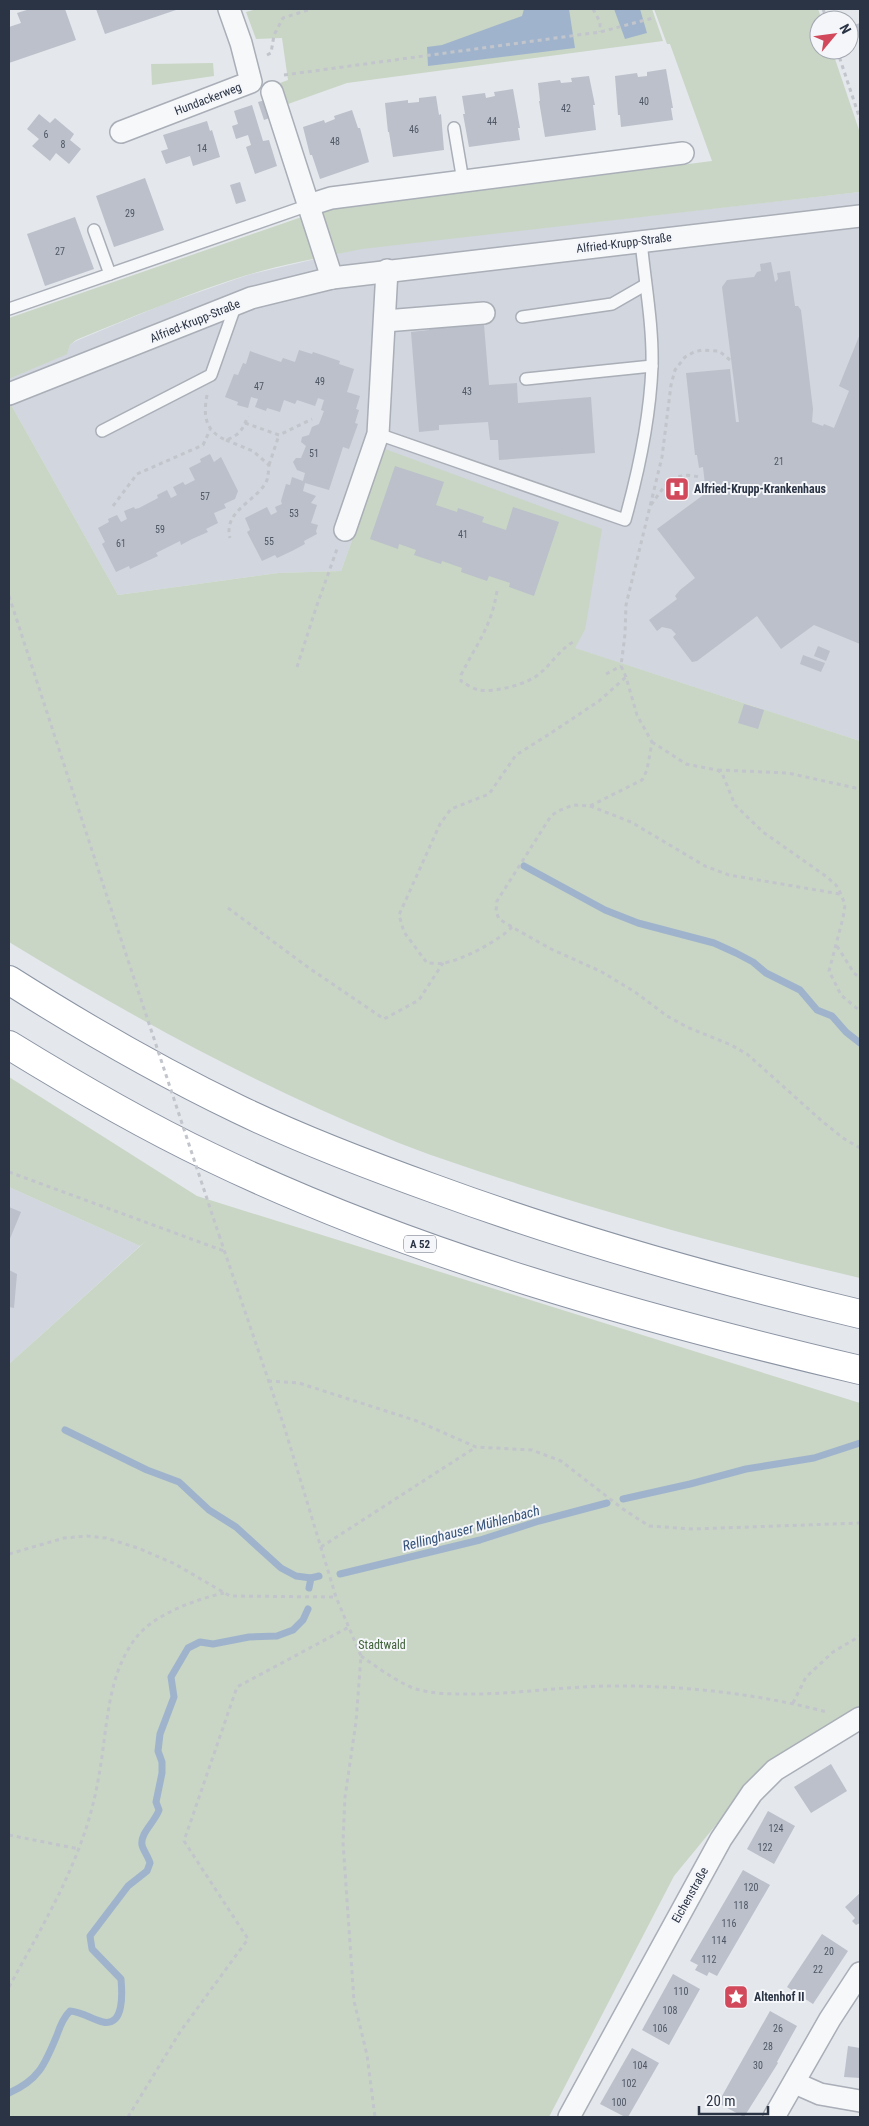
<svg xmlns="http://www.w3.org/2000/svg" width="869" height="2126" font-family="'Roboto Condensed',sans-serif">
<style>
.built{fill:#d2d6de}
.green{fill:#c9d6c5}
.water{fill:#9fb4cc}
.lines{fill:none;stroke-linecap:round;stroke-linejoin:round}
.stream{stroke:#9fb4cc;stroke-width:7}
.building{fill:#bbc0ca}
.lane-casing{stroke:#a9aeb7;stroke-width:14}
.street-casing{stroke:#a9aeb7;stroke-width:24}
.highway-casing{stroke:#8b94a3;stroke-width:30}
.path{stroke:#c2c5cb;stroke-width:3;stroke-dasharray:4 4;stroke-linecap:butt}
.lane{stroke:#f7f8fa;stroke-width:11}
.street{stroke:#f7f8fa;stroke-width:21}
.highway{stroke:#fff;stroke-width:28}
.path-bridge{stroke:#c2c5cb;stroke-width:3;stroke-dasharray:4 4;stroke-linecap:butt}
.labels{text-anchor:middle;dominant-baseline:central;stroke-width:4;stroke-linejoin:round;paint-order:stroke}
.number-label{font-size:10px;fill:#4f5766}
.shield{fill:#f4f6f9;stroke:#676e7b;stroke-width:1}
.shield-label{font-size:11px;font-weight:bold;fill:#2b3445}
.street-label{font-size:12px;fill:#2b3445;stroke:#f4f6f9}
.poi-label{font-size:12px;font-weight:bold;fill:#2b3445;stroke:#f4f6f9;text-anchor:start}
.park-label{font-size:12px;fill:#3f6138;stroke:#f4f6f9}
.water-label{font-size:14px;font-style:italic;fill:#34527a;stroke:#f4f6f9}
</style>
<rect width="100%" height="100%" fill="#e4e7ec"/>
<g class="built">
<polygon points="860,192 860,741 574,648 585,630 385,450 341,571 278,573 118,595 9,401 9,379 67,353 70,345 76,341 162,305 248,275 362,248"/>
<polygon points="9,1187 140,1246 9,1364"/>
</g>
<g class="green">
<polygon points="257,9 652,9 663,41 347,83 288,104 280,83 288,80 282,38 256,39 246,12"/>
<path d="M654,9h164l4,11h-3v30h13l28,83v59l-498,57c-39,8 -78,15 -115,26 -58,18 -115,42 -171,65l-6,5 -3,9 -58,25v-61l310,-107 393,-50 -42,-117h-3z"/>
<polygon points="213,63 214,76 152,85 151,64"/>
<path d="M9,401l109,194 160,-22 63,-2 44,-122 217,80 -17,101 -10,18 285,93v537c-114,-27 -227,-57 -339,-93 -46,-15 -94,-30 -139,-49 -130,-53 -253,-121 -373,-194z"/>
<polygon points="9,1077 197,1196 860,1403 860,1707 766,1764 674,1876 549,2117 9,2117 9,1364 146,1241 140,1246 9,1187"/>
</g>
<g class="water">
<polygon points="524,9 569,9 575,48 428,66 427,47 442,45 522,16"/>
<polygon points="614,9 640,9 647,33 625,39"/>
</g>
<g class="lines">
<g class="stream">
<polyline points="524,866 605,910 638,923 714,943 736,953 753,962 766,973 800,990 817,1010 832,1016 846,1032 860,1043"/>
<polyline points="65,1430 147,1470 179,1482 209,1510 236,1527 281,1568 296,1576 311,1578"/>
<polyline points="623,1499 690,1484 746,1469 814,1458 860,1443"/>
<polyline points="340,1574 480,1540 539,1521 607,1503"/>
<polyline points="309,1588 311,1578 319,1576"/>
<path d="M9,2093c30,-13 36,-29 48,-58 3,-9 6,-17 13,-24 13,1 21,8 33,11 22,5 19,-32 18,-43l-29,-30 -2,-13 38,-50 19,-15 3,-8c-2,-7 -7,-13 -8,-18 -2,-12 13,-23 17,-35l-3,-8 6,-29v-11l-4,-11 2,-17 14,-37 -3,-20 17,-29 12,-6 13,2 36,-7 28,-1 16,-6 10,-10 5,-11"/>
</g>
</g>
<g class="building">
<polygon points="30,9 65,9 76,40 9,63 9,27 21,23 17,13"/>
<polygon points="96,9 179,9 105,34"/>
<polygon points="860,23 860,42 854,25"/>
<polygon points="666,69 673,108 671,108 673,120 621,127 620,115 618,115 615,76 637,73 638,77 647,76 647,72"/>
<polygon points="589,76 595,105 593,105 596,130 545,137 539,101 540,101 538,83 560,80 561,83 572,82 571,78"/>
<polygon points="513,89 520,128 518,128 520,140 469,147 463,114 465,114 462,96 485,93 486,98 495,96 494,92"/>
<polygon points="436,96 439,115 441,114 444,150 393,157 389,132 388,132 385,103 408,100 408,103 419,102 419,98"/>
<polygon points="269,99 275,116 264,120 258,102"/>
<polygon points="252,105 263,141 269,140 277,166 255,174 246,147 251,145 248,135 236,139 232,126 238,124 234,111"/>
<polygon points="352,110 358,128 360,128 369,162 320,179 312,155 310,155 303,127 324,120 325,123 335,119 334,116"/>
<polygon points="39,114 50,123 55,118 74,134 70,140 81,149 69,164 56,153 50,161 32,146 39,139 27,129"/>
<polygon points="207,121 210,131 212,130 220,157 193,166 190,156 166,164 161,151 168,149 163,135"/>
<polygon points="145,178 164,230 114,247 96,196"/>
<polygon points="240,182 246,201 236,204 230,185"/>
<polygon points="75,217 94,269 45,286 27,234"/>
<polygon points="771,262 775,282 778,279 777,273 790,271 795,306 798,306 801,310 813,409 812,422 823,426 824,424 834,428 849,391 839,386 860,334 860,644 814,625 781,649 757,616 697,661 692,662 673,637 676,634 671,629 662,627 657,631 649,620 677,599 675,596 680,590 695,578 657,529 706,493 703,467 699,468 697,455 695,455 686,373 730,369 736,422 739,422 722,287 727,280 754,277 757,272 761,271 760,264"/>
<polygon points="452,323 452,327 484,325 489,385 517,383 518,403 591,397 595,453 499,460 498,440 490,440 488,422 439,425 439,430 419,432 411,332 429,330 429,325"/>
<polygon points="299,350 312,354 313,352 340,361 339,364 354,369 347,392 360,396 356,409 359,410 355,423 358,424 349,449 343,447 329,490 305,483 303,491 316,496 311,503 317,505 311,523 318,525 316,531 317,534 304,541 305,544 292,551 277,558 275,555 262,561 247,532 250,530 245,518 267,507 271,515 277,512 275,507 282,504 281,501 286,484 290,485 292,477 303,481 305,473 297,470 293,462 296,458 301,458 306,446 301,442 302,437 309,435 312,427 319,424 324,411 321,410 324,400 318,398 315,406 297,400 295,404 284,400 280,412 267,408 266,411 255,407 258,399 251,397 248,408 237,405 238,402 225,397 234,374 238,375 243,363 246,364 250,351 281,362 283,358 295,362"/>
<polygon points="210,454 214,462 221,457 238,491 235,499 224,504 226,508 214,513 218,523 206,529 208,532 192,539 181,545 180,541 156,553 158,556 130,569 129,566 116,572 102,544 105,542 98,528 109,522 108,519 117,515 121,522 127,519 124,511 134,507 135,509 139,508 158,498 157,495 167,490 171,498 177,495 173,487 183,482 185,485 195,480 189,468 201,462 200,459"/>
<polygon points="395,466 444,482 436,505 457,512 458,508 484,517 482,522 506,530 513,507 559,522 534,596 509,587 510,583 489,576 487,581 461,572 462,568 442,561 441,564 414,555 416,550 399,544 398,549 370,539"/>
<polygon points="818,646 830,651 826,661 814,656"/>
<polygon points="803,655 825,663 821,672 800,664"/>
<polygon points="744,704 764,710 758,729 738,723"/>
<polygon points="9,1207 21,1212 9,1241"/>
<polygon points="9,1270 17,1274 14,1308 9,1307"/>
<polygon points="831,1764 847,1791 811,1813 794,1787"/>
<polygon points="768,1811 795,1826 774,1864 747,1849"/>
<polygon points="743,1870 770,1885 717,1976 709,1972 707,1976 695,1970 698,1965 690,1961"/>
<polygon points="860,1893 860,1923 856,1925 852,1921 855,1918 845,1907"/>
<polygon points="822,1934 848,1951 813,2004 787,1987"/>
<polygon points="673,1974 700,1989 669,2045 642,2030"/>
<polygon points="770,2011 797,2026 777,2062 778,2063 744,2117 718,2103"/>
<polygon points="848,2046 860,2048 860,2078 844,2077"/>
<polygon points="632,2048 659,2063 628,2117 625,2117 600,2104"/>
</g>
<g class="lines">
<defs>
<g id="lane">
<polyline points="454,128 463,181"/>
<polyline points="94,230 110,274"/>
<polyline points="9,309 309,205"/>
<polyline points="522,317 612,304 645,285"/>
<polyline points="526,379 652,366"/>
<polyline points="102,431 211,375 236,304"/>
<path d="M378,434l247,86c14,-50 25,-101 27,-154 1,-41 -7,-83 -11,-125"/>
</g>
<g id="street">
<polyline points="272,92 332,278"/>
<polyline points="121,132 251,82 241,43 229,9"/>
<polyline points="309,205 331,198 683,153"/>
<polyline points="385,321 484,313"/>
<polyline points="9,394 251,298 332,278 860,216"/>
<polyline points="345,530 378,434 387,270"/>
<polyline points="795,2083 820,2094 860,2101"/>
<polyline points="569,2117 721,1839 752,1793 775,1770 860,1718"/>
<polyline points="774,2117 830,2019 860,1973"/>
</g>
<g id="highway">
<path d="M9,980c74,47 150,91 229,129 64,31 130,56 197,80 139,51 281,91 425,125"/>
<path d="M9,1045c65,40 132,79 201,112 205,99 429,161 650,213"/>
</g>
</defs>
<use href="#lane" class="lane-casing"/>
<use href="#street" class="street-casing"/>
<use href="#highway" class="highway-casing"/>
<g class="path">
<polyline points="593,9 600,22 600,32"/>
<polyline points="823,9 827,20"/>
<polyline points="837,50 860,119"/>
<polyline points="267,55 271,53 274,35 283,18 311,9"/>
<polyline points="284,75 600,32 653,18"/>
<polyline points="730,360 719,351 702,350 694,352 685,357 675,370 671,385 662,457 626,605 625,634 621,666 626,677 637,715 652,742 647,770 642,780 590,806 573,805 558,811 551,816 497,901 496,911 499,919 512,927 551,949 602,972 635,992 667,1016 687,1027 731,1045 747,1054 823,1122 843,1138 860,1148"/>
<path d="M207,395c-4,21 -2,36 19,45 14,-5 17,-11 22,-24"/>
<polyline points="245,423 279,435 312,419"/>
<path d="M226,440l27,11 16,14c-1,7 0,13 -4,19 -11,18 -42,28 -35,54"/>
<polyline points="269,465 279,435"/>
<path d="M651,505c15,-21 23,-36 51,-27"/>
<polyline points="113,506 137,474 203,445 210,430"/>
<path d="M497,591c-6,37 -20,52 -36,84v6c5,3 12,8 18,9 15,3 49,-6 60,-16 13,-10 20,-24 34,-32"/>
<polyline points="9,596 118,930"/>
<polyline points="297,667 316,608 337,549"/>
<polyline points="606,674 621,666"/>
<polyline points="652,742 686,764 717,770 722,773 735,805 763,832 827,877 836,885 841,894 845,905 843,918 829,971 841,995 860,1011"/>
<polyline points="718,770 788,773 860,789"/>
<polyline points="590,806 631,822 705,866 729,875 840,894"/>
<polyline points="228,908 309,968 384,1019 419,1000 443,963"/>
<path d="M512,927c-12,13 -51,34 -69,36 -5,1 -11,0 -16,0l-23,-31 -5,-17 41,-91 11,-15 38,-15 27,-39 35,-22 48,-32 27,-24"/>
<polyline points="837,946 854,973 860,978"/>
<polyline points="9,1172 224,1251"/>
<polyline points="219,1235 284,1426 336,1597 361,1656 356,1722 345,1797 343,1842 354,2001 367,2055 375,2117"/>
<polyline points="268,1381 299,1383 417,1421 476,1447 532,1450 561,1461 623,1509 649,1526 693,1529 860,1523"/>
<polyline points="321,1547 476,1447"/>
<polyline points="9,1554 64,1538 87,1536 106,1538 138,1548 175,1564 230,1596 336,1597"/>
<path d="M361,1656c16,11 33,24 52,32 15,5 32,6 48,6 48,1 96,-7 144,-8 74,-1 150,7 222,26"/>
<polyline points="793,1703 806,1677 833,1652 860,1636"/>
<polyline points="9,1835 79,1849"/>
<path d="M9,1987c24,-44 52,-91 70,-139 9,-23 16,-48 20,-73 9,-48 7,-102 40,-141 19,-21 58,-35 85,-41"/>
<polyline points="128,2117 180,2032 248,1939 184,1841 237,1687 349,1627"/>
</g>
<use href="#lane" class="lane"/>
<use href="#street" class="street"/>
<use href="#highway" class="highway"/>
<polyline class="path-bridge" points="118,930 219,1235"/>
</g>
<defs>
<symbol id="hospital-square" viewBox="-11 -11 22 22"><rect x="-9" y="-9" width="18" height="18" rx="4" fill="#d1495b" stroke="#f4f6f9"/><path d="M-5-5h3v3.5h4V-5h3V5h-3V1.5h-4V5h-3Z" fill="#fff"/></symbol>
<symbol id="sight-square" viewBox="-11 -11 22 22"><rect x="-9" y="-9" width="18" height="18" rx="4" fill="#d1495b" stroke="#f4f6f9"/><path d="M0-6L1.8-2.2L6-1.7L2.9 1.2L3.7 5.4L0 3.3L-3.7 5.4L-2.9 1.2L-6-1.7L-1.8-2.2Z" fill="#fff"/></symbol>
</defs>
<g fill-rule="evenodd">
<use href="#hospital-square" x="663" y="475" width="28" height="28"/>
<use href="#sight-square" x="722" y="1983" width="28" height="28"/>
</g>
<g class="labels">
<g class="number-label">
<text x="644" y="101">40</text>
<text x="566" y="108">42</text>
<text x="492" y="121">44</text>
<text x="414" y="129">46</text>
<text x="46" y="134">6</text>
<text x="335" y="141">48</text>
<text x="63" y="144">8</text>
<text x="202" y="148">14</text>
<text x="130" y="213">29</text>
<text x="60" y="251">27</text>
<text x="320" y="381">49</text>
<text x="259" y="386">47</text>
<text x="467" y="391">43</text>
<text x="314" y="453">51</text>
<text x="779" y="461">21</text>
<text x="205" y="496">57</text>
<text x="294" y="513">53</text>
<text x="160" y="529">59</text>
<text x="463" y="534">41</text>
<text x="269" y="541">55</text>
<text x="121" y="543">61</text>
<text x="776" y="1828">124</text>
<text x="765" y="1847">122</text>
<text x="751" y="1887">120</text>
<text x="741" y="1905">118</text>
<text x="729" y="1923">116</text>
<text x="719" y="1940">114</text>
<text x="829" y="1951">20</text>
<text x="709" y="1959">112</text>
<text x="818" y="1969">22</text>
<text x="681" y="1991">110</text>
<text x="670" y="2010">108</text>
<text x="660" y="2028">106</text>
<text x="778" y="2028">26</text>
<text x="768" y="2046">28</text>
<text x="640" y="2065">104</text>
<text x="758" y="2065">30</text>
<text x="629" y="2083">102</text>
<text x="619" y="2102">100</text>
</g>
<rect class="shield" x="404" y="1235.5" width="32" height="17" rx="4"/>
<g class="shield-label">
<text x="420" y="1244">A 52</text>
</g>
<g class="street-label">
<text transform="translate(208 99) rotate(-21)">Hundackerweg</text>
<text transform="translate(624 243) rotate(-7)">Alfried-Krupp-Straße</text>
<text transform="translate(195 321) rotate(-22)">Alfried-Krupp-Straße</text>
<text transform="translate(690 1895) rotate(-61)">Eichenstraße</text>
</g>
<g class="poi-label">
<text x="694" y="489">Alfried-Krupp-Krankenhaus</text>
<text x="754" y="1997">Altenhof II</text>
</g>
<g class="park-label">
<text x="382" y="1645">Stadtwald</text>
</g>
<g class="water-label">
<text transform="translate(471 1528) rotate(-15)">Rellinghauser Mühlenbach</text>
</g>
</g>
<rect width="869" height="2126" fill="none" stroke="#2b3445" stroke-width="20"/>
<g transform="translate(834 35) rotate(61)"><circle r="24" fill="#f4f6f9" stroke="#a4a8b1"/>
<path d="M0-4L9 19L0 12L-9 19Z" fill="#d1495b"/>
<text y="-8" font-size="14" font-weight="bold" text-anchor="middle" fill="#2b3445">N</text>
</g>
<path d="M699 2106v8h69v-8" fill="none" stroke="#2b3445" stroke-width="2.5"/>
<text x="706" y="2106" font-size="15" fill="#2b3445" stroke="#f4f6f9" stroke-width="4" paint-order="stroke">20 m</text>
</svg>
